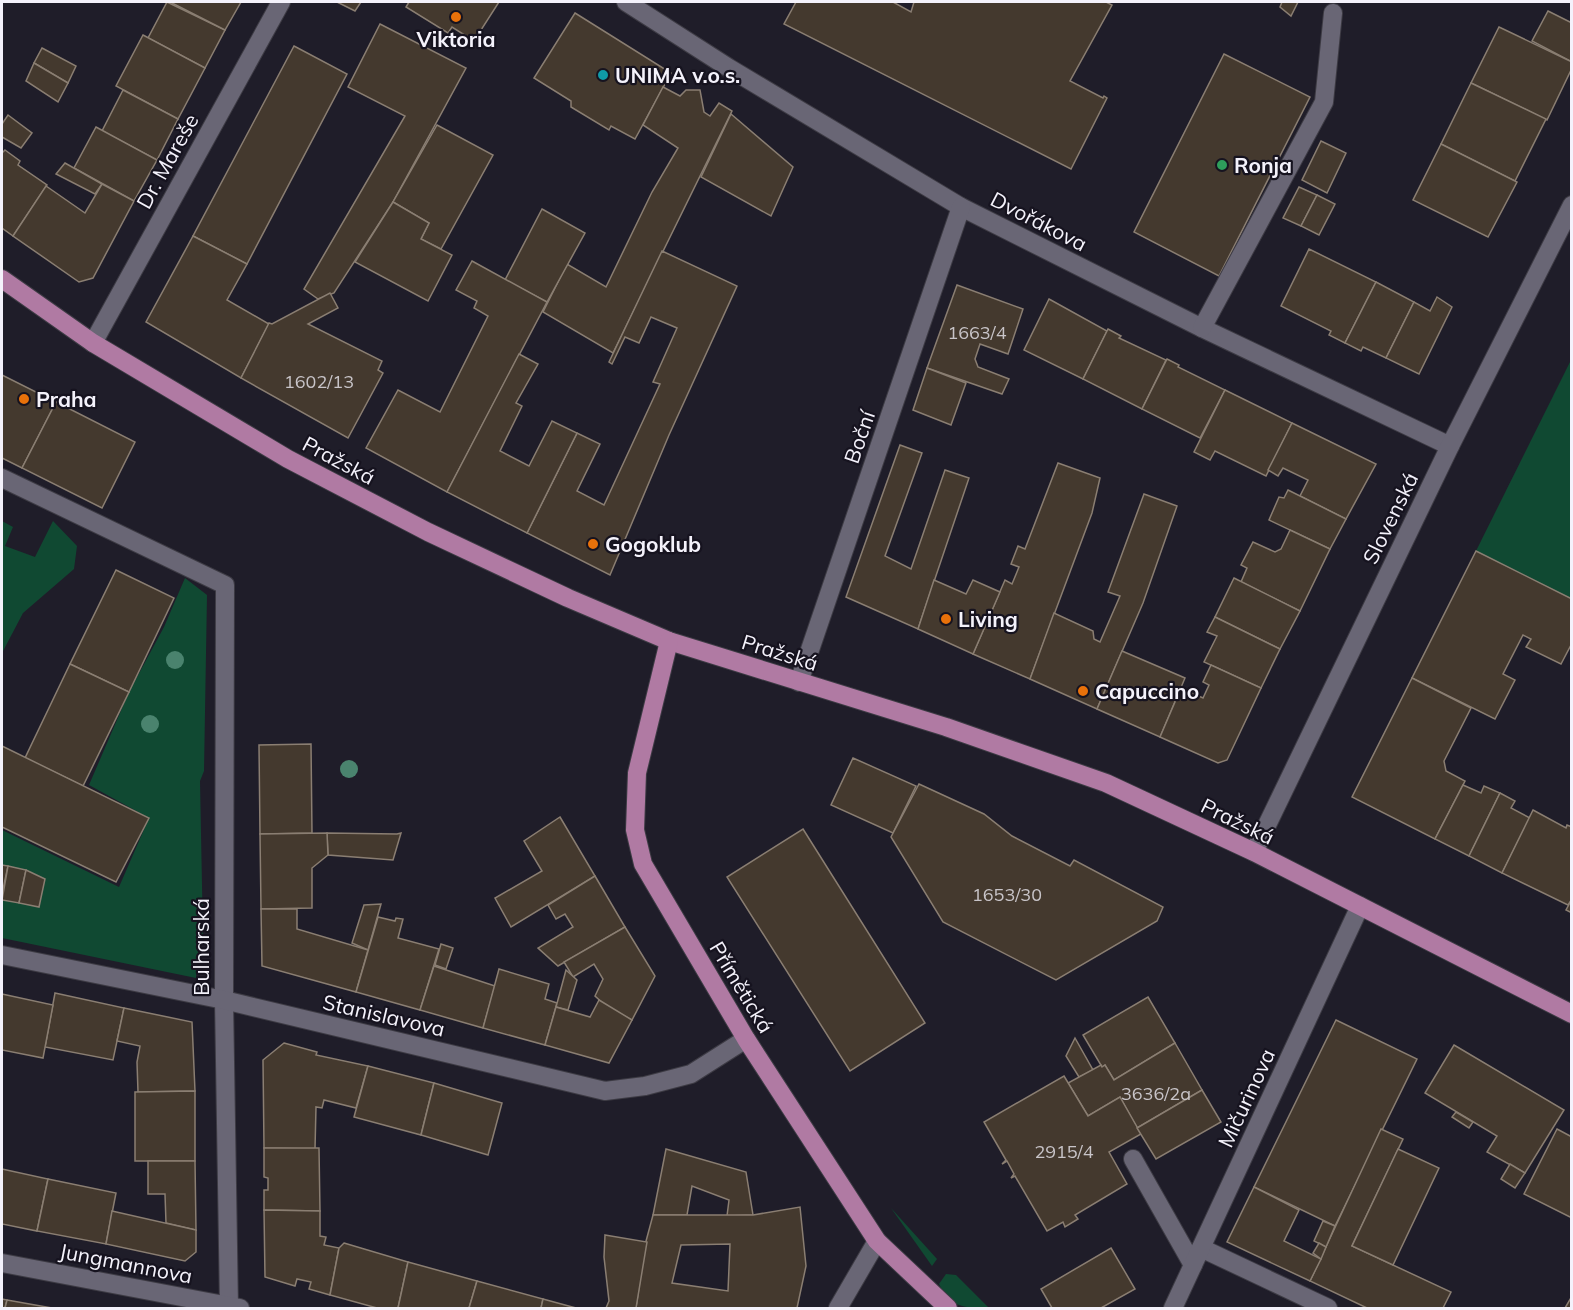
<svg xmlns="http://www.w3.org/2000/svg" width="1573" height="1310" font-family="Mulish,sans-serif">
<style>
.green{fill:#104932}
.building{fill:#44392e;stroke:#8a7e72;stroke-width:1.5;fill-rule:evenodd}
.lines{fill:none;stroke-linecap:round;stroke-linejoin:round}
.minor-casing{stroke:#3d3b44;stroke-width:20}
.major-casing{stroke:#3d3b44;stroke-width:20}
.minor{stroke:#696675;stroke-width:18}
.major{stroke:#b07aa3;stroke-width:18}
.tree{fill:#4a836e}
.food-dot{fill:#e8710a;stroke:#16131f;stroke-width:2}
.culture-dot{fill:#0f9aa8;stroke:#16131f;stroke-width:2}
.leisure-dot{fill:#2e9e5b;stroke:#16131f;stroke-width:2}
.labels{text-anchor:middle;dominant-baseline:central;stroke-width:4.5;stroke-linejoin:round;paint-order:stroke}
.number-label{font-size:18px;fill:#c8c4c8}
.poi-label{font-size:21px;font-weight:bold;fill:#f4f2fb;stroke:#16131f;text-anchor:start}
.street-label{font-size:21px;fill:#f4f2fb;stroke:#16131f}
</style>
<rect width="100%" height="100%" fill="#1f1d29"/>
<g class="green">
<polygon points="1571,360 1571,599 1476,551"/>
<polygon points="2,521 13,527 5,546 35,557 53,521 77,546 74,569 23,613 2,653"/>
<polygon points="185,578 207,595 204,771 200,781 203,937 197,957 196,978 2,938 2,830 119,887 149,818 89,785 129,692 164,627"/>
<polygon points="891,1208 937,1259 932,1266"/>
<path d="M946,1274l10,1 33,33c-24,0 -39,0 -50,-24z"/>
</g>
<g class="building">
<polygon points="167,2 225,30 205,68 148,38"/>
<polygon points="170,2 241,2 225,30"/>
<polygon points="337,2 361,2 355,11"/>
<polygon points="409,2 499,2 474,41 452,27 448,33 406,7"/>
<polygon points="796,2 893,2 911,12 914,2 1106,2 1112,5 1070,81 1103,98 1104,96 1107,98 1071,169 784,24"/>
<polygon points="1282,2 1298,2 1291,16 1280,7"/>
<polygon points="1548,11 1572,23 1572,62 1532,41"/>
<polygon points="575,13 671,73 635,139 611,126 609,130 571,107 571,101 534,78"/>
<polygon points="380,24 466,68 393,202 334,293 318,299 304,289 405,116 348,87"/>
<polygon points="1499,27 1572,62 1572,68 1547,120 1471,83"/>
<polygon points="143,35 205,68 178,119 116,86"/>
<polygon points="294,46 347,74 247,264 193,236"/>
<polygon points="42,48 76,66 68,83 34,63"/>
<polygon points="1224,54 1310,97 1219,276 1134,232"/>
<polygon points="34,63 68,83 58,102 26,81"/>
<polygon points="1471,83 1546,119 1515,181 1441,144"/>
<polygon points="663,87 680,96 686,90 700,90 704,112 710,116 719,103 732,111 613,353 543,312 567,264 606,287 652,192 678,148 643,125"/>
<polygon points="123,90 178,119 157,160 102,131"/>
<polygon points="731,114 793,167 771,216 701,177"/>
<polygon points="8,115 32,133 21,148 2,137 2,124"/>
<polygon points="437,125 493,155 441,249 421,239 429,223 393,202"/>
<polygon points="96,127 157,160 134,201 74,168"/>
<polygon points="1321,141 1346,153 1327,193 1302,180"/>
<polygon points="1441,144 1517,182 1488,237 1413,200"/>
<polygon points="5,150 20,161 18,165 47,185 13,236 2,228 2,153"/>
<polygon points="65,163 102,184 95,194 56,174"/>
<polygon points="102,184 134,201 93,278 79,282 13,236 46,186 85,213"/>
<polygon points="1299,187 1317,195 1301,226 1283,218"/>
<polygon points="1317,195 1335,204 1319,235 1301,226"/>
<polygon points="393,202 429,223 421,239 452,255 428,301 355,262"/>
<polygon points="542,209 585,233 547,302 505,280"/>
<polygon points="193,236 247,264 227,300 269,324 241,378 146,322"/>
<polygon points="1309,249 1376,282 1345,343 1329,335 1331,331 1281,306"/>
<polygon points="662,251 737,286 669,435 610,575 527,533 577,433 600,444 577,491 604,505 660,384 653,382 677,328 651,317 639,343 625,337 612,364 609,362"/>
<polygon points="472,261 547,302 447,492 366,448 398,390 440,412 488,316 474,308 477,301 456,290"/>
<polygon points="1376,282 1414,302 1386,358 1363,347 1361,351 1345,343"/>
<polygon points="957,285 1023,309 1008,354 980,344 975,359 978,367 1009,379 1002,394 927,368"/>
<polygon points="330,293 338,308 308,324 382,361 378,370 383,373 348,438 241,378 269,323 272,324"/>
<polygon points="1437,297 1452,307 1419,374 1386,358 1414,302 1430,311"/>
<polygon points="1049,299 1107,331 1083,379 1024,350"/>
<polygon points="1108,329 1121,336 1119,338 1166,360 1142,409 1083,379"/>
<polygon points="519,354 538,364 516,403 522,406 500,451 529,466 552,421 577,433 527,533 447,492"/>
<polygon points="1167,359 1179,365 1178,367 1225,390 1200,438 1142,409"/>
<polygon points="927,368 966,383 951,425 913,410"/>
<polygon points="2,375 56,402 22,468 2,458"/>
<polygon points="1225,390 1292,423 1266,476 1215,451 1210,460 1194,452"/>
<polygon points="56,402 135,442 102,508 22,468"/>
<polygon points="1292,423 1376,464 1346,519 1300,496 1308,480 1283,468 1278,476 1268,470"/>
<polygon points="900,445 922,453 885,556 911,569 945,470 969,478 918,629 846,597"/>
<polygon points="1058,463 1100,478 1092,513 1030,679 973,654 1005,580 1012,584 1019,567 1011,564 1018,546 1025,549"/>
<polygon points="1288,490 1346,519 1330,549 1269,520 1279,497 1284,498"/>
<polygon points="1144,494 1177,506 1143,603 1097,709 1030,679 1054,613 1093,631 1094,639 1100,642 1120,596 1108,592"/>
<polygon points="1290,530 1330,549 1300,611 1241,582 1247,568 1241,565 1253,542 1275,552 1281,549"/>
<polygon points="1476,551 1572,599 1572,643 1561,664 1526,647 1531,639 1523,635 1503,674 1515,680 1495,719 1412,678"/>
<polygon points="116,570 174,598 129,692 70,664"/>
<polygon points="1234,578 1300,611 1280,649 1215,617"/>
<polygon points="934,580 966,594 973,580 1000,592 973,654 918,629"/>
<polygon points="1215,617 1280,649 1261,688 1204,662 1217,636 1207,632"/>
<polygon points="1122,651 1185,678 1160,737 1097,709"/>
<polygon points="70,664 129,692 83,786 25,758"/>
<polygon points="1211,665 1261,688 1227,760 1218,763 1160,737 1181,688 1203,698 1209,685 1203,682"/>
<polygon points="1412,678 1471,708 1444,761 1446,771 1465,781 1435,839 1352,797"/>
<polygon points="311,744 312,833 260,834 259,745"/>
<polygon points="2,746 149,818 116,882 2,827"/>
<polygon points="853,758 916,786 893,833 831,805"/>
<polygon points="919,784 984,814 1012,836 1070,866 1074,860 1163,907 1157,921 1056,980 943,922 891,837"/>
<polygon points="1463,785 1481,793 1484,786 1500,793 1469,856 1435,839"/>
<polygon points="1500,793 1515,801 1511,808 1530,818 1502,873 1469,856"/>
<polygon points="1533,810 1566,828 1567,825 1572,827 1572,899 1568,905 1502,873"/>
<polygon points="560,817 595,876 511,927 495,898 542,871 524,841"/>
<polygon points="803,829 925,1023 850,1071 727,877"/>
<polygon points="327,833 397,834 401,833 393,860 328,855"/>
<polygon points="327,833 328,855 312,868 312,908 261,909 260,834"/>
<polygon points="2,865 8,866 2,894"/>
<polygon points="8,866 26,870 19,903 2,900"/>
<polygon points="26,870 45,879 39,907 19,903"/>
<polygon points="595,876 625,927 558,966 538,948 573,927 565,914 556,919 548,905"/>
<polygon points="1572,899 1572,913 1566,910"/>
<polygon points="381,904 368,950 352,943 364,905"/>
<polygon points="261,909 297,909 297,929 368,950 356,992 262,966"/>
<polygon points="378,917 395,921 396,918 403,919 398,938 439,949 420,1010 356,992"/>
<polygon points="625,927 655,976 632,1020 607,1007 595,996 603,979 594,964 573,977 564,962"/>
<polygon points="441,944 453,948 446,969 435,965"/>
<polygon points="434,966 495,986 483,1028 420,1010"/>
<polygon points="499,969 549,984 545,999 557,1003 545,1045 483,1028"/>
<polygon points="566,970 577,980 568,1010 556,1007"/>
<polygon points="55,993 124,1008 113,1060 45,1047"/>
<polygon points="2,994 53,1005 43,1058 2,1050"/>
<polygon points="1148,997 1175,1043 1114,1080 1105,1065 1102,1067 1083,1035"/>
<polygon points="599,1000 632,1020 609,1063 545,1045 556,1007 590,1017"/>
<polygon points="124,1008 192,1022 195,1091 138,1092 137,1062 140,1046 117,1041"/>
<polygon points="1336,1020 1417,1059 1335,1226 1254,1187"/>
<polygon points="1075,1038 1093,1070 1079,1077 1066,1056"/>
<polygon points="284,1043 317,1052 316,1055 368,1066 356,1108 324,1100 322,1108 316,1107 315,1149 264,1148 263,1060"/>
<polygon points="1175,1043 1202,1090 1137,1128 1120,1097 1088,1116 1068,1083 1101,1065 1102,1067 1105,1065 1114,1080"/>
<polygon points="1454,1045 1564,1110 1525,1173 1487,1152 1497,1136 1425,1093"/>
<polygon points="368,1066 434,1083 421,1135 354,1117"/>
<polygon points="1064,1076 1088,1116 1120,1097 1141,1134 1109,1152 1127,1184 1075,1215 1078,1219 1065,1227 1063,1222 1047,1231 1015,1176 1011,1178 1014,1174 1007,1161 1002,1164 1006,1160 984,1122"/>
<polygon points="434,1083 502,1103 488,1155 421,1135"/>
<polygon points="1202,1090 1221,1122 1156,1159 1137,1128"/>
<polygon points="195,1091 195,1161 135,1161 135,1092"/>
<polygon points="1456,1112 1473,1122 1469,1128 1452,1117"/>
<polygon points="1381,1129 1403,1139 1352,1246 1451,1292 1443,1308 1367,1308 1310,1281"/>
<polygon points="1557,1129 1572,1137 1572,1218 1524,1194"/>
<polygon points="264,1148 319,1148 320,1211 264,1210 264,1190 268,1190 268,1178 264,1177"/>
<polygon points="666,1149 746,1172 753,1215 727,1216 729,1200 692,1186 687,1215 653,1215"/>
<polygon points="1398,1149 1439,1168 1393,1265 1352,1246"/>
<polygon points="148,1161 195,1161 196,1230 166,1223 165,1194 148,1194"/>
<polygon points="1510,1164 1525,1173 1515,1188 1501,1179"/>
<polygon points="2,1169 48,1179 37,1231 2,1224"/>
<polygon points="48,1179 116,1193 106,1244 37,1231"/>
<polygon points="1254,1187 1299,1210 1284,1241 1321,1259 1310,1281 1227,1242"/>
<path d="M800,1207l6,59 -9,42h-161l9,-63 8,-30h100zM730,1244l-2,47 -56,-8 9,-38z"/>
<polygon points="264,1210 320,1211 320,1236 326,1237 324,1245 339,1248 330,1295 309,1289 311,1282 297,1279 295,1286 265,1277"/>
<polygon points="112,1211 196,1230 196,1252 185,1261 106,1244"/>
<polygon points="1323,1221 1335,1226 1326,1247 1314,1241"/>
<polygon points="605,1235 647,1242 636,1308 606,1308 609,1301 604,1257"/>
<polygon points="344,1243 408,1262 398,1308 377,1308 330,1295 339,1248"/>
<polygon points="1319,1243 1326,1247 1321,1259 1313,1253"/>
<polygon points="1111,1248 1135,1289 1101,1308 1052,1308 1041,1289"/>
<polygon points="408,1262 477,1281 469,1308 398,1308"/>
<polygon points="477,1281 543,1299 541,1308 469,1308"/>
<polygon points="1572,1296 1572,1308 1565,1308"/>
<polygon points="2,1299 7,1300 5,1308 2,1308"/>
<polygon points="543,1299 576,1308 541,1308"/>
<polygon points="7,1300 52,1308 5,1308"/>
</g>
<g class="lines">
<defs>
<g id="minor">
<polyline points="626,2 729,68 961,207 1202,328 1450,446"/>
<polyline points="1202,328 1324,102 1333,13"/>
<polyline points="93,343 281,2"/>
<polyline points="2,478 225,585 224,1000 229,1308"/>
<polyline points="799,682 961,207"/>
<polyline points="1254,852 1450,446 1572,205"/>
<polyline points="2,955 224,1000 605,1091 645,1086 691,1074 746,1039"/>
<polyline points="1133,1159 1193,1265"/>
<polyline points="1201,1248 1328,1308"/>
<polyline points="2,1263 240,1308"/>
<polyline points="838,1308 877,1241"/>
<polyline points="1173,1308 1360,906"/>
</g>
<g id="major">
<polyline points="2,279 93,343 288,459 428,532 568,598 669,641 946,727 1106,783 1254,852 1572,1014"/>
<polyline points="669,641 637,773 635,830 643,864 746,1039 877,1241 948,1308"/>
</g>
</defs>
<use href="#minor" class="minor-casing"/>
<use href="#major" class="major-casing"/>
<use href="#minor" class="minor"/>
<use href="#major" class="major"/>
</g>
<g class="tree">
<circle cx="175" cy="660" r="9"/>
<circle cx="150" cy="724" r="9"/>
<circle cx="349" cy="769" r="9"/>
</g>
<g class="food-dot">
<circle cx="456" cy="17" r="6"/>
<circle cx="24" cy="399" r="6"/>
<circle cx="593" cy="544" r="6"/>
<circle cx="946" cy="619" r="6"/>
<circle cx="1083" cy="691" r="6"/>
</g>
<circle class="culture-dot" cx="603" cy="75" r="6"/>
<circle class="leisure-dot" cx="1222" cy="165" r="6"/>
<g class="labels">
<g class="number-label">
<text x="977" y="332">1663/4</text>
<text x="319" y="381">1602/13</text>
<text x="1007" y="894">1653/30</text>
<text x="1156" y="1093">3636/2a</text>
<text x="1064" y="1151">2915/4</text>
</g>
<g class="poi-label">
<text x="456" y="39" text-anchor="middle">Viktoria</text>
<text x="615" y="75">UNIMA v.o.s.</text>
<text x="1234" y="165">Ronja</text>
<text x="36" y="399">Praha</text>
<text x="605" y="544">Gogoklub</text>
<text x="958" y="619">Living</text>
<text x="1095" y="691">Capuccino</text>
</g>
<g class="street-label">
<text transform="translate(167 161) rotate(-61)">Dr. Mareše</text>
<text transform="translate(1039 221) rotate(27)">Dvořákova</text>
<text transform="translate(859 437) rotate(-71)">Boční</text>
<text transform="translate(339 460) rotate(28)">Pražská</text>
<text transform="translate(1390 518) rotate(-64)">Slovenská</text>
<text transform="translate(780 652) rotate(17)">Pražská</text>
<text transform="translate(1238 821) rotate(26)">Pražská</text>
<text transform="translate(201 947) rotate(-90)">Bulharská</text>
<text transform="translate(742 987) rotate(59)">Přímětická</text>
<text transform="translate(384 1015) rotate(13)">Stanislavova</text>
<text transform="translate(1246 1098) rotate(-65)">Mičurinova</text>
<text transform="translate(126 1263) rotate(11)">Jungmannova</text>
</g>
</g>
<rect width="1573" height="1310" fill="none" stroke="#f4f2fb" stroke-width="6"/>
</svg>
